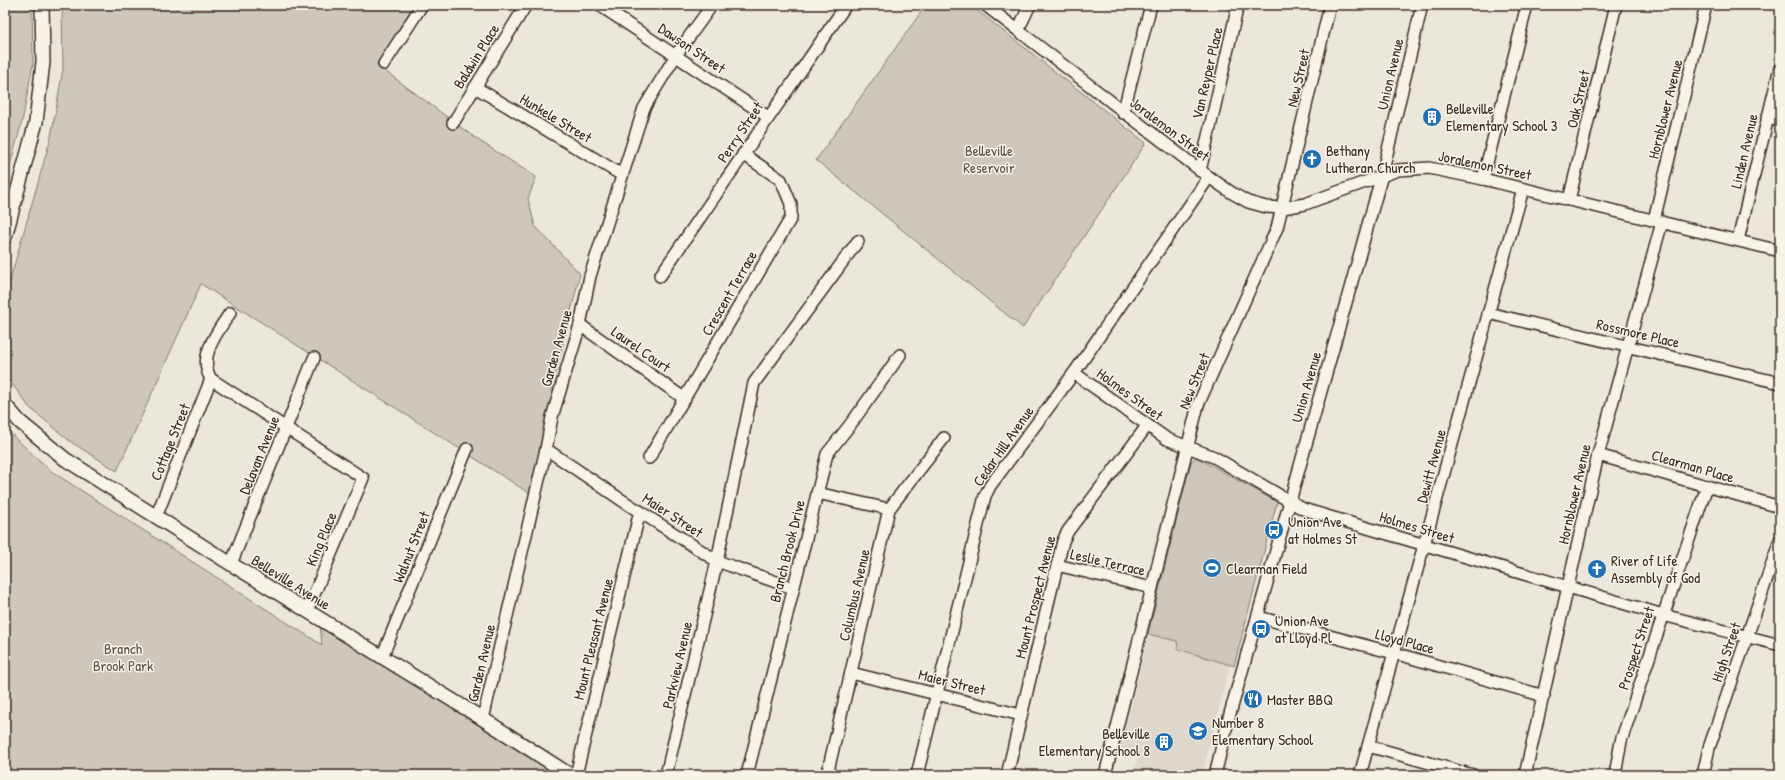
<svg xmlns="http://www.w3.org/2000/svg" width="1785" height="780" font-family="'Patrick Hand',sans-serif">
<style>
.built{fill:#ddd7cc}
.green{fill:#cec8bc;stroke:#84796d}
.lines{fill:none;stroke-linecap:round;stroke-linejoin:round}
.minor-casing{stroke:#3b2a1e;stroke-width:14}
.major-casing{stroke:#3b2a1e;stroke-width:16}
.minor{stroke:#f7f3e8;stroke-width:11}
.major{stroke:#f7f3e8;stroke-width:13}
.labels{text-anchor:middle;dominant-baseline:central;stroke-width:3;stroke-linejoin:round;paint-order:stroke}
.street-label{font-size:15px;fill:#3b2a1e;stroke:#f7f3e8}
.poi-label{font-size:15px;fill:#3b2a1e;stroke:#f7f3e8;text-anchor:start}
.park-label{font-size:15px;fill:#605246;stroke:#f7f3e8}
</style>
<rect width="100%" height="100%" fill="#ece7dc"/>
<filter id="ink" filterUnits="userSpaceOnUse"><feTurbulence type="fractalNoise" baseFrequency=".025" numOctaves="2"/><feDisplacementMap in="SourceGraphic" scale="8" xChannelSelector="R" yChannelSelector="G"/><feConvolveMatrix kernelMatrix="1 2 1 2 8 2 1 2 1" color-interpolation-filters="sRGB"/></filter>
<g filter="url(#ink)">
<polygon class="built" points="1149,634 1177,641 1178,649 1230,665 1202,775 1134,775 1138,755 1119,751"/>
<g class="green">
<polygon points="5,5 32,5 33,64 22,122 5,183"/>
<polygon points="62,5 414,5 377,65 478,140 536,177 528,199 535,226 580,274 552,389 562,399 538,496 530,491 529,493 201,284 117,471 71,442 29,407 7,377 5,377 5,302 8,287 51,137 63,69"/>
<polygon points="926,5 970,5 1146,143 1023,328 816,160"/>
<polygon points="5,426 15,438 51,471 322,645 320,625 557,775 5,775"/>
<polygon points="1196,457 1277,502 1234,666 1178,649 1177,641 1148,634 1191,462"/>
</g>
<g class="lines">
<defs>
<g id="minor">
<polyline points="599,5 768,117"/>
<polyline points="985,5 1209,177 1232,193 1248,202 1266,207 1283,208 1305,204 1398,170 1429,168 1483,179 1780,251"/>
<polyline points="1018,30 1030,5"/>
<polyline points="384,64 422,5"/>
<polyline points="475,87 622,175"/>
<polyline points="1123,113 1151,5"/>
<polyline points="1767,118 1780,121"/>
<polyline points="453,123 526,5"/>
<polyline points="1200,171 1238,5"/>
<polyline points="1483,179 1527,5"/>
<polyline points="1569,200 1616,5"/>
<polyline points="1654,220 1706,5"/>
<polyline points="1738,240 1780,68"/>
<polyline points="660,276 846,5"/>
<path d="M230,313c-12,18 -33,44 -19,66l152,99 -56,133"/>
<polyline points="1488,313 1780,383"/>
<polyline points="580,325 685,399"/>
<polyline points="1074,373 1167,439 1214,457 1303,509 1663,615 1780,645"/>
<polyline points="546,449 620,499 717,561 793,588"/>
<polyline points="1598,455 1780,507"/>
<polyline points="649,458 791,218 791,204 781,180 743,154"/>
<polyline points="817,493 889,509"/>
<polyline points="156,517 211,379"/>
<polyline points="231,564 314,358"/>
<polyline points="1057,565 1152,588"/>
<polyline points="1258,617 1401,655 1544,696"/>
<polyline points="382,657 467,449"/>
<polyline points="851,673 1021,715"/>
<polyline points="483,719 546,449 552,417 580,325 590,276 644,108 676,55 712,5"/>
<polyline points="1368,746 1473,775"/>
<polyline points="576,775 640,511"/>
<polyline points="666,775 717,561 754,383 858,241"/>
<polyline points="747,775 827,454 853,421 900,355"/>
<polyline points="827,775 889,509 944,438"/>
<polyline points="917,775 985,496 990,486 1074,373 1209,177"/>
<polyline points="1007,775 1063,541 1068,531 1147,426"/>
<polyline points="1105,775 1198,405 1277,228 1330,5"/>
<polyline points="1215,775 1228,721 1382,175 1422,5"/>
<polyline points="1360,775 1523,189"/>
<polyline points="1525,775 1598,455 1662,222"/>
<polyline points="1615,775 1621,741 1707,486"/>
<polyline points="1703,775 1709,748 1780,540"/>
</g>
<g id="major">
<polyline points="5,237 36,122 43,62 42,5"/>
<polyline points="5,405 20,422 65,459 231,564 483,719 570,775"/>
</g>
</defs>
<use href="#minor" class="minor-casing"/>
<use href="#major" class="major-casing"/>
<use href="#minor" class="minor"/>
<use href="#major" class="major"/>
</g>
</g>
<defs>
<symbol id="building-disc" viewBox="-11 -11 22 22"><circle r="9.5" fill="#1f6fb2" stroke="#f7f3e8"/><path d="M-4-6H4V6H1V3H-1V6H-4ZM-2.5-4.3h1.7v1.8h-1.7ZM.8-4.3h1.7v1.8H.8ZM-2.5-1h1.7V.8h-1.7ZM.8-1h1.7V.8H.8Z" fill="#fff"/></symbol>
<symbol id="church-disc" viewBox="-11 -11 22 22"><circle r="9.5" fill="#1f6fb2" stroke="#f7f3e8"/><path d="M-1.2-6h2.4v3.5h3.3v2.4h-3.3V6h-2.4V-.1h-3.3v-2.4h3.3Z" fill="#fff"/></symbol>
<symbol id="bus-disc" viewBox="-11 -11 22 22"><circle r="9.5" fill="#1f6fb2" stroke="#f7f3e8"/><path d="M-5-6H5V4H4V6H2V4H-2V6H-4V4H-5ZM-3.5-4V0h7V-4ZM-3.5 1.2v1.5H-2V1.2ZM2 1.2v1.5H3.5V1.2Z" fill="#fff"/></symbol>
<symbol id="stadium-disc" viewBox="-11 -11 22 22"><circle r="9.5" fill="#1f6fb2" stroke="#f7f3e8"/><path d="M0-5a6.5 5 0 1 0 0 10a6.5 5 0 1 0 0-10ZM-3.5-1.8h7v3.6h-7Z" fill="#fff"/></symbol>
<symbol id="restaurant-disc" viewBox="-11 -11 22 22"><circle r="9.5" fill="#1f6fb2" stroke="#f7f3e8"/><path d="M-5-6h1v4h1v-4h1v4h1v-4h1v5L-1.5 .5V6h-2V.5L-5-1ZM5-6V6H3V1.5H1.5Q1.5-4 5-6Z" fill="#fff"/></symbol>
<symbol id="school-disc" viewBox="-11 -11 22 22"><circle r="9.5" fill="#1f6fb2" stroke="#f7f3e8"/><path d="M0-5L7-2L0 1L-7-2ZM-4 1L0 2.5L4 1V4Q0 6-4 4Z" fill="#fff"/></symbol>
</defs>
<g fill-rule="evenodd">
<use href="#building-disc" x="1421" y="106" width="22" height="22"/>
<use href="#church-disc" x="1301" y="148" width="22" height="22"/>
<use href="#bus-disc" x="1263" y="519" width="22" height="22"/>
<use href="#stadium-disc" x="1201" y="557" width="22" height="22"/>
<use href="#church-disc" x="1586" y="558" width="22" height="22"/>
<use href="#bus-disc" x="1250" y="618" width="22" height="22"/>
<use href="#restaurant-disc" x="1242" y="688" width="22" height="22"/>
<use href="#school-disc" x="1187" y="720" width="22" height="22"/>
<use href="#building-disc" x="1153" y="731" width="22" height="22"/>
</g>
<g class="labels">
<g class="street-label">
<text transform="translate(692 48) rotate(34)">Dawson Street</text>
<text transform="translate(476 56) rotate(-58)">Baldwin Place</text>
<text transform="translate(1207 73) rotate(-77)">Van Reyper Place</text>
<text transform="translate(1390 74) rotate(-77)">Union Avenue</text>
<text transform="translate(1298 78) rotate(-77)">New Street</text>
<text transform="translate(1578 99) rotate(-77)">Oak Street</text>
<text transform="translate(1665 109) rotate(-76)">Hornblower Avenue</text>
<text transform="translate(556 118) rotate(31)">Hunkele Street</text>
<text transform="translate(1170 129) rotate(37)">Joralemon Street</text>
<text transform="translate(740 132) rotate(-56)">Perry Street</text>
<text transform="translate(1744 151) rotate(-77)">Linden Avenue</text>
<text transform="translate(1485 165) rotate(12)">Joralemon Street</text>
<text transform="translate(729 293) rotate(-60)">Crescent Terrace</text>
<text transform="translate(1638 333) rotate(13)">Rossmore Place</text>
<text transform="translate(556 348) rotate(-74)">Garden Avenue</text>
<text transform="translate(641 349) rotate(35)">Laurel Court</text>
<text transform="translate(1194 381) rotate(-68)">New Street</text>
<text transform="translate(1306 387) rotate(-74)">Union Avenue</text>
<text transform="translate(1130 394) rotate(36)">Holmes Street</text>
<text transform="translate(170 442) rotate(-68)">Cottage Street</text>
<text transform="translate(1003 446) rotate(-55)">Cedar Hill Avenue</text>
<text transform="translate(259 455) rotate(-68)">Delavan Avenue</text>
<text transform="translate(1431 466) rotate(-75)">Dewitt Avenue</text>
<text transform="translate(1693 466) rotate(16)">Clearman Place</text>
<text transform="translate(1574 494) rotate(-77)">Hornblower Avenue</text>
<text transform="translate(673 515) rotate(33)">Maier Street</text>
<text transform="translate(1417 527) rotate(17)">Holmes Street</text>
<text transform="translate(321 539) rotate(-67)">King Place</text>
<text transform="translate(411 547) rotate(-68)">Walnut Street</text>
<text transform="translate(787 551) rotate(-76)">Branch Brook Drive</text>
<text transform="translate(1108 562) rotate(13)">Leslie Terrace</text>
<text transform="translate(291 582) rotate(32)">Belleville Avenue</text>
<text transform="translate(854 595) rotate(-77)">Columbus Avenue</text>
<text transform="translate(1035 597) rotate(-76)">Mount Prospect Avenue</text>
<text transform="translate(593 639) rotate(-76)">Mount Pleasant Avenue</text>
<text transform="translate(1405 641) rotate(15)">Lloyd Place</text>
<text transform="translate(1636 648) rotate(-72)">Prospect Street</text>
<text transform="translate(1726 652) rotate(-71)">High Street</text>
<text transform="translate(481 663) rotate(-77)">Garden Avenue</text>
<text transform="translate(677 665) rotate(-77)">Parkview Avenue</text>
<text transform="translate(952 682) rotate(14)">Maier Street</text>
</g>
<g class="poi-label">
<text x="1446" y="108">Belleville<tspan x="1446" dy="17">Elementary School 3</tspan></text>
<text x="1326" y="150">Bethany<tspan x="1326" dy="17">Lutheran Church</tspan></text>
<text x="1288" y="521">Union Ave<tspan x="1288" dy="17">at Holmes St</tspan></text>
<text x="1611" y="560">River of Life<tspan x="1611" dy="17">Assembly of God</tspan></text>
<text x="1226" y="568">Clearman Field</text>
<text x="1275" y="620">Union Ave<tspan x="1275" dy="17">at Lloyd Pl</tspan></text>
<text x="1267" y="699">Master BBQ</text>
<text x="1212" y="722">Number 8<tspan x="1212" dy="17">Elementary School</tspan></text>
<text x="1150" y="733" text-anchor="end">Belleville<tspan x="1150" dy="17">Elementary School 8</tspan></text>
</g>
<g class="park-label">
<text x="989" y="150">Belleville<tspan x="989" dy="17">Reservoir</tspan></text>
<text x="123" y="648">Branch<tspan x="123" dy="17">Brook Park</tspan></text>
</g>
</g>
<rect width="1785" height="780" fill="none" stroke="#f7f3e8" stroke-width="20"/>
<rect x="10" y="10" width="1765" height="760" fill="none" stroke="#3b2a1e" stroke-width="1.5" filter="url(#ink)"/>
</svg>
